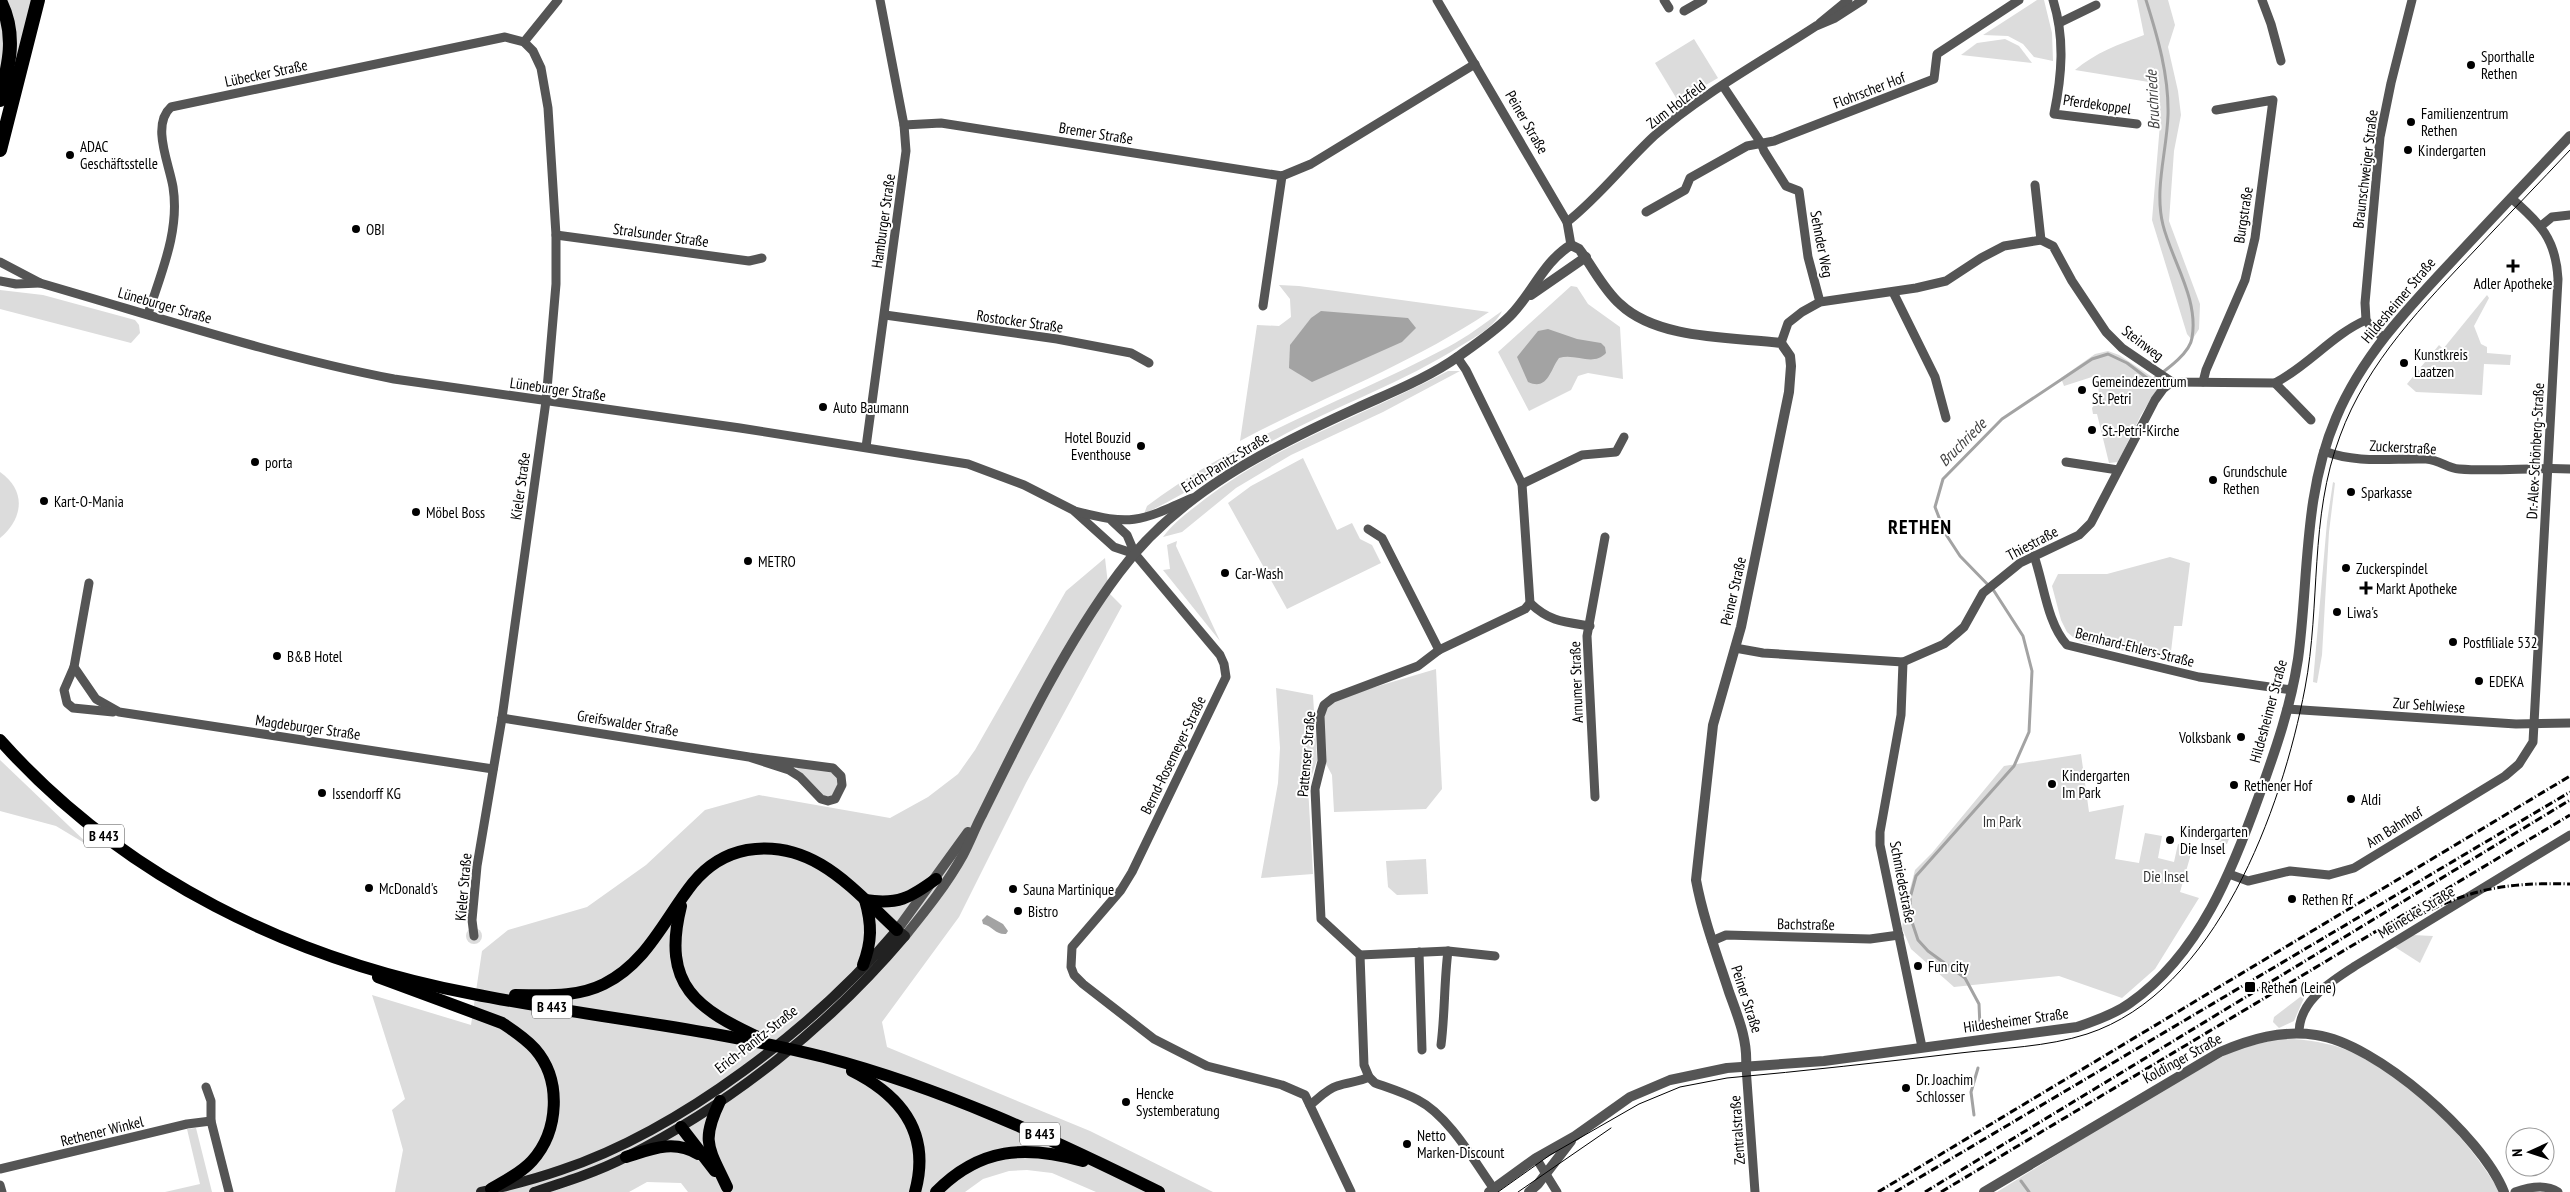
<svg xmlns="http://www.w3.org/2000/svg" width="2570" height="1192" font-family="'PT Sans Narrow',sans-serif">
<style>
.green{fill:#dcdcdc}
.water{fill:#a3a3a3}
.lines{fill:none;stroke-linecap:round;stroke-linejoin:round}
.stream{stroke:#a3a3a3;stroke-width:3}
.minor{stroke:#555;stroke-width:9}
.tertiary{stroke:#555;stroke-width:10}
.secondary{stroke:#222;stroke-width:10}
.primary{stroke:#000;stroke-width:12}
.trunk{stroke:#000;stroke-width:14}
.tram{stroke:#000;stroke-width:1}
.rail{stroke:#000;stroke-width:3;stroke-dasharray:8 2.5 1 2.5;stroke-linecap:butt}
.poi-dot{fill:#000;stroke:#fff;stroke-width:2}
.labels{text-anchor:middle;dominant-baseline:central;stroke-width:4;stroke-linejoin:round;paint-order:stroke}
.shield{fill:#fff;stroke:#4c4c4c;stroke-width:1}
.shield-label{font-size:14px;font-weight:bold;fill:#000}
.poi-label{font-size:15px;fill:#000;stroke:#fff;text-anchor:start}
.street-label{font-size:15px;fill:#000;stroke:#fff}
.park-label{font-size:15px;fill:#333;stroke:#fff}
.water-label{font-size:16px;font-style:italic;fill:#444;stroke:#fff}
.district-label{font-size:20px;font-weight:bold;letter-spacing:1px;fill:#000;stroke:#fff}
</style>
<rect width="100%" height="100%" fill="#fff"/>
<g class="green">
<polygon points="4,0 34,0 14,71"/>
<polygon points="2037,0 2044,0 2052,33 2053,61 2034,57 2023,44 2008,36 1983,35"/>
<path d="M2137,0h31l7,25 -7,22 10,44 3,24 -7,36 -5,70 31,83 -1,25 -7,11 -5,-6 -35,-114 8,-96 -5,-41 -80,-13c20,-17 44,-26 69,-35z"/>
<polygon points="0,10 6,50 0,71"/>
<polygon points="1694,39 1718,78 1678,101 1655,63"/>
<polygon points="2005,39 2019,46 2032,63 1961,55 1977,43"/>
<path d="M1279,285l20,1 190,26c-78,52 -166,85 -249,129l17,-116 22,1 12,-9 -1,-18z"/>
<polygon points="1571,286 1577,287 1588,304 1620,327 1623,379 1588,373 1578,376 1571,390 1529,411 1498,352"/>
<polygon points="0,290 43,295 135,320 139,325 140,333 131,343 0,309"/>
<polygon points="2487,295 2489,298 2474,326 2481,344 2487,347 2487,353 2511,355 2510,365 2484,364 2482,395 2416,392 2407,384 2439,345 2443,349"/>
<path d="M1502,311c-7,15 -26,26 -40,34 -59,38 -125,60 -186,94 -45,24 -86,53 -132,75l3,-8c91,-69 201,-106 301,-159 19,-10 37,-24 54,-36z"/>
<path d="M2108,351l11,4 42,28 -20,32 -23,47 -9,1 -12,-49h-4l-1,-6c10,-11 7,-19 3,-32l-31,10 -3,-8 34,-24z"/>
<path d="M1448,371h12l-77,41 -92,43 -55,33 -54,44 -19,5c11,-15 28,-27 42,-38 73,-56 162,-85 243,-128z"/>
<polygon points="1303,458 1337,530 1352,523 1360,539 1372,545 1381,563 1287,609 1228,503 1251,486"/>
<path d="M0,472c27,19 23,47 0,66z"/>
<polygon points="2333,482 2335,483 2329,532 2322,655 2317,683 2313,682 2327,522"/>
<polygon points="1177,541 1176,546 1220,641 1163,570 1170,569 1167,545"/>
<polygon points="2170,557 2190,563 2182,626 2174,626 2170,660 2084,643 2073,637 2067,632 2061,620 2052,586 2058,574 2107,574"/>
<polygon points="1105,558 1109,593 1122,606 1026,783 959,917 882,1022 887,1047 1090,1131 1213,1192 1096,1192 1052,1173 1027,1170 1009,1171 983,1179 965,1192 688,1192 681,1183 647,1182 629,1192 395,1192 403,1150 392,1110 405,1099 372,995 471,1025 482,951 508,930 587,907 646,865 705,810 759,795 890,818 928,797 958,774 975,750 1066,591"/>
<polygon points="1436,669 1442,789 1426,809 1334,812 1332,775 1325,762 1322,716 1327,706 1338,698"/>
<polygon points="1276,688 1313,695 1317,760 1308,787 1313,874 1261,878 1278,783 1280,748"/>
<polygon points="2081,754 2089,812 2124,805 2115,859 2139,863 2145,833 2162,836 2158,858 2174,862 2178,844 2193,847 2180,892 2199,898 2155,969 2122,998 2059,976 1954,987 1911,949 1902,928 1904,913 1915,870 1932,853 2004,766"/>
<polygon points="0,760 91,847 56,826 0,811"/>
<polygon points="806,764 833,768 842,785 828,801 800,777 796,769"/>
<polygon points="2192,829 2229,839 2227,844 2190,834"/>
<polygon points="1426,859 1428,894 1397,895 1388,887 1386,861"/>
<circle cx="474" cy="936" r="8"/>
<polygon points="2412,935 2433,936 2420,963 2395,947"/>
<polygon points="2312,988 2304,998 2294,1021 2279,1028 2273,1022 2274,1017"/>
<path d="M2282,1038c22,2 46,4 67,13 63,29 116,83 151,141h-503l137,-85 100,-57z"/>
<polygon points="196,1128 212,1192 165,1192 200,1184 187,1129"/>
</g>
<g class="water">
<polygon points="1321,311 1408,318 1416,328 1402,342 1312,382 1289,368 1290,345 1311,318"/>
<path d="M1548,329l29,10 24,4 4,4 1,6c-13,14 -30,0 -47,5 -9,12 -11,33 -31,24l-11,-25 21,-26z"/>
<path d="M987,915l16,9 5,7 -2,3c-10,1 -14,-8 -23,-10l-1,-4z"/>
</g>
<g class="lines">
<g class="stream">
<path d="M1980,1027l-1,-23 -14,-26 -37,-27 -10,-11 -7,-21 -1,-21 6,-22 98,-110 15,-34 3,-61 -9,-35 -29,-45 -34,-35 -15,-23 -10,-26 8,-28 59,-60 90,-60 16,-5 19,9 24,18c12,-9 39,-27 41,-43 7,-39 -20,-77 -29,-113 -9,-36 4,-74 5,-110 1,-39 -10,-77 -22,-115"/>
<polyline points="1974,1115 1971,1092 1978,1068"/>
<polyline points="2021,1181 2029,1192"/>
</g>
<g class="minor">
<polyline points="1437,0 1567,222 1571,245"/>
<polyline points="1664,0 1669,8"/>
<path d="M2053,0c12,38 9,75 1,114l83,10"/>
<polyline points="2262,0 2271,24 2281,61"/>
<polyline points="1684,11 1703,0"/>
<polyline points="1820,23 1848,0"/>
<polyline points="2059,23 2096,5"/>
<polyline points="524,42 558,0"/>
<polyline points="1723,86 1761,143 1764,151 1786,186 1799,191 1808,257 1820,302"/>
<polyline points="904,125 941,123 1282,176 1311,164 1475,64"/>
<polyline points="2035,185 2041,240"/>
<polyline points="1646,212 1685,190 1690,178 1747,146 1774,141 1934,79 1937,54 2019,0"/>
<path d="M1567,222c32,-25 57,-58 87,-86 46,-41 110,-76 162,-110l19,-8 28,-18"/>
<polyline points="2541,226 2552,217 2570,215"/>
<polyline points="556,235 749,261 762,258"/>
<path d="M0,262l40,21c118,34 234,73 354,96l346,49 228,36 56,21 49,25 41,37 21,7"/>
<polyline points="0,281 16,284 40,283"/>
<polyline points="1893,292 1935,377 1946,418"/>
<polyline points="1263,306 1282,176"/>
<path d="M148,314c13,-41 32,-83 25,-127 -4,-24 -22,-62 -2,-80l334,-70 19,5 9,9 8,17 7,40 8,127v49l-10,117 -44,317 -25,148 -5,54 2,16"/>
<polyline points="885,315 1057,339 1131,353 1149,363"/>
<polyline points="2383,337 2373,330 2366,320 2365,303 2380,137 2391,83 2412,0"/>
<path d="M1781,343l7,-20 14,-11 18,-10 96,-14 30,-7 35,-23 23,-12 37,-6 12,6 19,35 34,51 16,16 50,34 103,1c33,-17 57,-48 91,-63"/>
<path d="M1457,357l9,13 56,114 8,119 -5,6 -86,41 -21,16 -85,32 -9,7 -4,11 2,45 -7,28 6,130 39,36 4,110 5,12 6,6c14,5 30,10 43,17 31,16 56,61 76,89"/>
<polyline points="2203,382 2206,370 2245,280 2255,238 2273,100 2216,110"/>
<polyline points="2275,383 2311,420"/>
<polyline points="866,447 906,151 904,125 880,0"/>
<path d="M2324,451c33,13 68,7 102,8 14,1 21,9 33,10 37,3 74,-2 111,0"/>
<polyline points="2066,462 2118,470"/>
<polyline points="1522,484 1582,455 1616,452 1624,437"/>
<path d="M1075,511c57,15 64,11 117,-13"/>
<polyline points="1112,521 1127,535 1135,554 1220,655 1224,664 1226,677 1132,872 1121,890 1072,947 1071,967 1074,975 1083,984 1154,1039 1207,1066 1282,1085 1305,1095 1351,1192"/>
<polyline points="1368,529 1382,538 1439,650"/>
<path d="M2034,556c10,28 13,67 33,89l132,32 93,13"/>
<polyline points="89,583 74,667 96,699 119,712 493,769"/>
<path d="M1530,603c20,19 34,19 60,23"/>
<polyline points="1735,648 1763,653 1903,662 1944,644 1956,634 1964,627 1983,593 2020,563 2079,535 2091,523 2155,400 2163,389 2172,382"/>
<polyline points="1903,662 1901,715 1880,832 1880,845 1922,1047"/>
<polyline points="74,667 64,690 67,703 73,708 113,712"/>
<polyline points="2287,709 2516,724 2570,723"/>
<polyline points="502,718 749,757 789,770 800,777 821,799 828,801 835,799 842,785 841,776 833,768 749,757"/>
<polyline points="1595,797 1587,636 1605,537"/>
<path d="M2229,874l19,7 42,-10 39,4 25,-7 151,-92 14,-12 14,-22 25,-463c-2,-40 -18,-56 -47,-81"/>
<polyline points="1712,941 1726,935 1870,939 1899,935"/>
<polyline points="1419,952 1422,1050"/>
<polyline points="1360,955 1448,951 1495,956"/>
<path d="M2299,1033c0,-33 32,-51 56,-67l215,-131"/>
<path d="M1441,1045c4,-31 3,-63 7,-94"/>
<polyline points="1746,1067 1755,1192"/>
<polyline points="206,1087 211,1101 211,1121 229,1192"/>
<path d="M1310,1105c9,-7 17,-16 27,-19 11,-4 22,-4 32,-9"/>
<polyline points="1536,1158 1557,1192"/>
<polyline points="0,1169 187,1124 211,1121"/>
<polyline points="0,1185 2,1192"/>
<path d="M2515,1192c14,-5 31,-8 43,0"/>
</g>
<g class="tertiary">
<polyline points="1531,295 1586,257"/>
<polyline points="897,930 968,832"/>
<path d="M905,936c21,-26 42,-52 58,-81 7,-13 12,-27 19,-40 40,-81 83,-170 137,-242 59,-80 150,-125 238,-165 35,-16 71,-30 102,-52 17,-12 36,-25 51,-40 22,-22 34,-55 61,-71l8,4c14,18 24,40 41,55 38,36 112,33 161,39l9,13 1,10 -2,26 -48,235 -28,98 -17,155c7,38 21,75 33,112 9,25 19,48 17,75"/>
<path d="M1489,1192l47,-34 39,-22 55,-39 40,-17 57,-12 97,-7 253,-34c18,-6 38,-13 53,-24 70,-49 103,-134 130,-210 16,-44 31,-88 38,-134 11,-81 5,-164 38,-241 26,-62 72,-110 117,-158 39,-42 78,-83 117,-124"/>
<polyline points="1529,1192 1538,1184 1571,1141"/>
<path d="M1984,1192l236,-140c31,-13 61,-22 96,-17 60,8 166,101 188,157"/>
</g>
<path class="secondary" d="M481,1192c27,-6 54,-13 80,-22 120,-40 255,-144 336,-240l8,6c-76,90 -174,168 -279,221 -29,15 -61,25 -92,35"/>
<g class="primary">
<path d="M0,740c123,138 293,220 473,254 116,23 236,34 351,63 118,31 226,81 335,135"/>
<path d="M865,900c33,5 45,-2 71,-21"/>
<path d="M681,906c-20,80 16,103 81,133"/>
<path d="M863,965c9,-23 9,-41 2,-65"/>
<path d="M378,977l124,46c12,8 23,15 33,26 27,31 24,82 -3,112 -11,12 -27,20 -41,28"/>
<path d="M515,995c30,0 61,3 89,-11 43,-21 61,-66 89,-101 14,-17 33,-29 54,-33 66,-11 106,39 150,80"/>
<path d="M852,1071c50,25 79,63 63,121"/>
<path d="M720,1101c-20,41 -11,47 7,86"/>
<polyline points="681,1127 715,1171"/>
<path d="M626,1157c25,-8 48,-18 72,-3"/>
<path d="M936,1192c44,-45 90,-47 147,-31"/>
</g>
<g class="trunk">
<path d="M0,1c17,33 9,64 0,99"/>
<polyline points="0,150 38,0"/>
</g>
<g class="tram">
<path d="M1498,1192l52,-37 89,-51 41,-17 47,-9c78,-7 156,-16 233,-25 42,-5 87,-6 127,-19 129,-42 195,-225 218,-346 16,-84 4,-170 35,-252 27,-74 84,-132 137,-188 31,-33 62,-65 93,-98"/>
<polyline points="1518,1192 1611,1128"/>
</g>
<g class="rail">
<path d="M2406,922c61,-32 95,-40 164,-38"/>
<polyline points="1878,1192 2570,776"/>
<polyline points="1895,1192 2570,792"/>
<polyline points="1925,1192 2570,800"/>
<polyline points="1941,1192 2570,815"/>
</g>
</g>
<g class="poi-dot">
<circle cx="2471" cy="65" r="5"/>
<circle cx="2411" cy="122" r="5"/>
<circle cx="2408" cy="150" r="5"/>
<circle cx="70" cy="155" r="5"/>
<circle cx="356" cy="229" r="5"/>
<path d="M2510.5 258.5h5v5h5v5h-5v5h-5v-5h-5v-5h5z"/>
<circle cx="2404" cy="363" r="5"/>
<circle cx="2082" cy="390" r="5"/>
<circle cx="823" cy="407" r="5"/>
<circle cx="2092" cy="430" r="5"/>
<circle cx="1141" cy="446" r="5"/>
<circle cx="255" cy="462" r="5"/>
<circle cx="2213" cy="480" r="5"/>
<circle cx="2351" cy="492" r="5"/>
<circle cx="44" cy="501" r="5"/>
<circle cx="416" cy="512" r="5"/>
<circle cx="748" cy="561" r="5"/>
<circle cx="2346" cy="568" r="5"/>
<circle cx="1225" cy="573" r="5"/>
<path d="M2363.5 580.5h5v5h5v5h-5v5h-5v-5h-5v-5h5z"/>
<circle cx="2337" cy="612" r="5"/>
<circle cx="2453" cy="642" r="5"/>
<circle cx="277" cy="656" r="5"/>
<circle cx="2479" cy="681" r="5"/>
<circle cx="2241" cy="737" r="5"/>
<circle cx="2052" cy="784" r="5"/>
<circle cx="2234" cy="785" r="5"/>
<circle cx="322" cy="793" r="5"/>
<circle cx="2351" cy="799" r="5"/>
<circle cx="2170" cy="840" r="5"/>
<circle cx="369" cy="888" r="5"/>
<circle cx="1013" cy="889" r="5"/>
<circle cx="2292" cy="899" r="5"/>
<circle cx="1018" cy="911" r="5"/>
<circle cx="1918" cy="966" r="5"/>
<rect x="2244" y="981" width="12" height="12" rx="2.5"/>
<circle cx="1906" cy="1088" r="5"/>
<circle cx="1126" cy="1102" r="5"/>
<circle cx="1407" cy="1144" r="5"/>
</g>
<g class="labels">
<g class="shield">
<rect x="84" y="824.5" width="40" height="23" rx="4"/>
<rect x="532" y="995.5" width="40" height="23" rx="4"/>
<rect x="1020" y="1122.5" width="40" height="23" rx="4"/>
</g>
<g class="shield-label">
<text x="104" y="836">B 443</text>
<text x="552" y="1007">B 443</text>
<text x="1040" y="1134">B 443</text>
</g>
<g class="poi-label">
<text x="2481" y="56">Sporthalle<tspan x="2481" dy="17">Rethen</tspan></text>
<text x="2421" y="113">Familienzentrum<tspan x="2421" dy="17">Rethen</tspan></text>
<text x="80" y="146">ADAC<tspan x="80" dy="17">Geschäftsstelle</tspan></text>
<text x="2418" y="150">Kindergarten</text>
<text x="366" y="229">OBI</text>
<text x="2513" y="283" text-anchor="middle">Adler Apotheke</text>
<text x="2414" y="354">Kunstkreis<tspan x="2414" dy="17">Laatzen</tspan></text>
<text x="2092" y="381">Gemeindezentrum<tspan x="2092" dy="17">St. Petri</tspan></text>
<text x="833" y="407">Auto Baumann</text>
<text x="2102" y="430">St.-Petri-Kirche</text>
<text x="1131" y="437" text-anchor="end">Hotel Bouzid<tspan x="1131" dy="17">Eventhouse</tspan></text>
<text x="265" y="462">porta</text>
<text x="2223" y="471">Grundschule<tspan x="2223" dy="17">Rethen</tspan></text>
<text x="2361" y="492">Sparkasse</text>
<text x="54" y="501">Kart-O-Mania</text>
<text x="426" y="512">Möbel Boss</text>
<text x="758" y="561">METRO</text>
<text x="2356" y="568">Zuckerspindel</text>
<text x="1235" y="573">Car-Wash</text>
<text x="2376" y="588">Markt Apotheke</text>
<text x="2347" y="612">Liwa's</text>
<text x="2463" y="642">Postfiliale 532</text>
<text x="287" y="656">B&amp;B Hotel</text>
<text x="2489" y="681">EDEKA</text>
<text x="2231" y="737" text-anchor="end">Volksbank</text>
<text x="2062" y="775">Kindergarten<tspan x="2062" dy="17">Im Park</tspan></text>
<text x="2244" y="785">Rethener Hof</text>
<text x="332" y="793">Issendorff KG</text>
<text x="2361" y="799">Aldi</text>
<text x="2180" y="831">Kindergarten<tspan x="2180" dy="17">Die Insel</tspan></text>
<text x="379" y="888">McDonald's</text>
<text x="1023" y="889">Sauna Martinique</text>
<text x="2302" y="899">Rethen Rf</text>
<text x="1028" y="911">Bistro</text>
<text x="1928" y="966">Fun city</text>
<text x="2261" y="987">Rethen (Leine)</text>
<text x="1916" y="1079">Dr. Joachim<tspan x="1916" dy="17">Schlosser</tspan></text>
<text x="1136" y="1093">Hencke<tspan x="1136" dy="17">Systemberatung</tspan></text>
<text x="1417" y="1135">Netto<tspan x="1417" dy="17">Marken-Discount</tspan></text>
</g>
<g class="street-label">
<text transform="translate(266 73) rotate(-12)">Lübecker Straße</text>
<text transform="translate(1869 90) rotate(-21)">Flohrscher Hof</text>
<text transform="translate(1676 104) rotate(-37)">Zum Holzfeld</text>
<text transform="translate(2097 104) rotate(8)">Pferdekoppel</text>
<text transform="translate(1527 122) rotate(60)">Peiner Straße</text>
<text transform="translate(1096 133) rotate(9)">Bremer Straße</text>
<text transform="translate(2365 169) rotate(-83)">Braunschweiger Straße</text>
<text transform="translate(2243 215) rotate(-81)">Burgstraße</text>
<text transform="translate(883 221) rotate(-82)">Hamburger Straße</text>
<text transform="translate(661 235) rotate(8)">Stralsunder Straße</text>
<text transform="translate(1822 244) rotate(79)">Sehnder Weg</text>
<text transform="translate(2398 300) rotate(-50)">Hildesheimer Straße</text>
<text transform="translate(165 305) rotate(16)">Lüneburger Straße</text>
<text transform="translate(1020 321) rotate(8)">Rostocker Straße</text>
<text transform="translate(2143 343) rotate(37)">Steinweg</text>
<text transform="translate(558 389) rotate(8)">Lüneburger Straße</text>
<text transform="translate(2403 447) rotate(3)">Zuckerstraße</text>
<text transform="translate(2535 451) rotate(-87)">Dr.-Alex-Schönberg-Straße</text>
<text transform="translate(1225 462) rotate(-32)">Erich-Panitz-Straße</text>
<text transform="translate(520 486) rotate(-82)">Kieler Straße</text>
<text transform="translate(2032 543) rotate(-28)">Thiestraße</text>
<text transform="translate(1733 591) rotate(-77)">Peiner Straße</text>
<text transform="translate(2135 647) rotate(14)">Bernhard-Ehlers-Straße</text>
<text transform="translate(1576 682) rotate(-92)">Arnumer Straße</text>
<text transform="translate(2429 705) rotate(4)">Zur Sehlwiese</text>
<text transform="translate(2268 711) rotate(-75)">Hildesheimer Straße</text>
<text transform="translate(628 723) rotate(9)">Greifswalder Straße</text>
<text transform="translate(308 727) rotate(8)">Magdeburger Straße</text>
<text transform="translate(1306 754) rotate(-85)">Pattenser Straße</text>
<text transform="translate(1173 755) rotate(-64)">Bernd-Rosemeyer-Straße</text>
<text transform="translate(2394 827) rotate(-32)">Am Bahnhof</text>
<text transform="translate(1903 882) rotate(79)">Schmiedestraße</text>
<text transform="translate(463 887) rotate(-85)">Kieler Straße</text>
<text transform="translate(2416 912) rotate(-31)">Meinecke Straße</text>
<text transform="translate(1806 924) rotate(1)">Bachstraße</text>
<text transform="translate(1747 999) rotate(72)">Peiner Straße</text>
<text transform="translate(2016 1020) rotate(-8)">Hildesheimer Straße</text>
<text transform="translate(756 1039) rotate(-38)">Erich-Panitz-Straße</text>
<text transform="translate(2182 1058) rotate(-29)">Koldinger Straße</text>
<text transform="translate(1737 1130) rotate(-94)">Zentralstraße</text>
<text transform="translate(102 1131) rotate(-14)">Rethener Winkel</text>
</g>
<g class="park-label">
<text x="2002" y="821">Im Park</text>
<text x="2166" y="876">Die Insel</text>
</g>
<g class="water-label">
<text transform="translate(2152 100) rotate(-93)">Bruchriede</text>
<text transform="translate(1962 442) rotate(-45)">Bruchriede</text>
</g>
<g class="district-label">
<text x="1920" y="527">RETHEN</text>
</g>
</g>
<g transform="translate(2530 1152) rotate(267)"><circle r="24" fill="#ffffff" stroke="#999999"/>
<path d="M0-4L9 19L0 12L-9 19Z" fill="#000000"/>
<text y="-8" font-size="14" font-weight="bold" text-anchor="middle" fill="#000000">N</text>
</g>
</svg>
